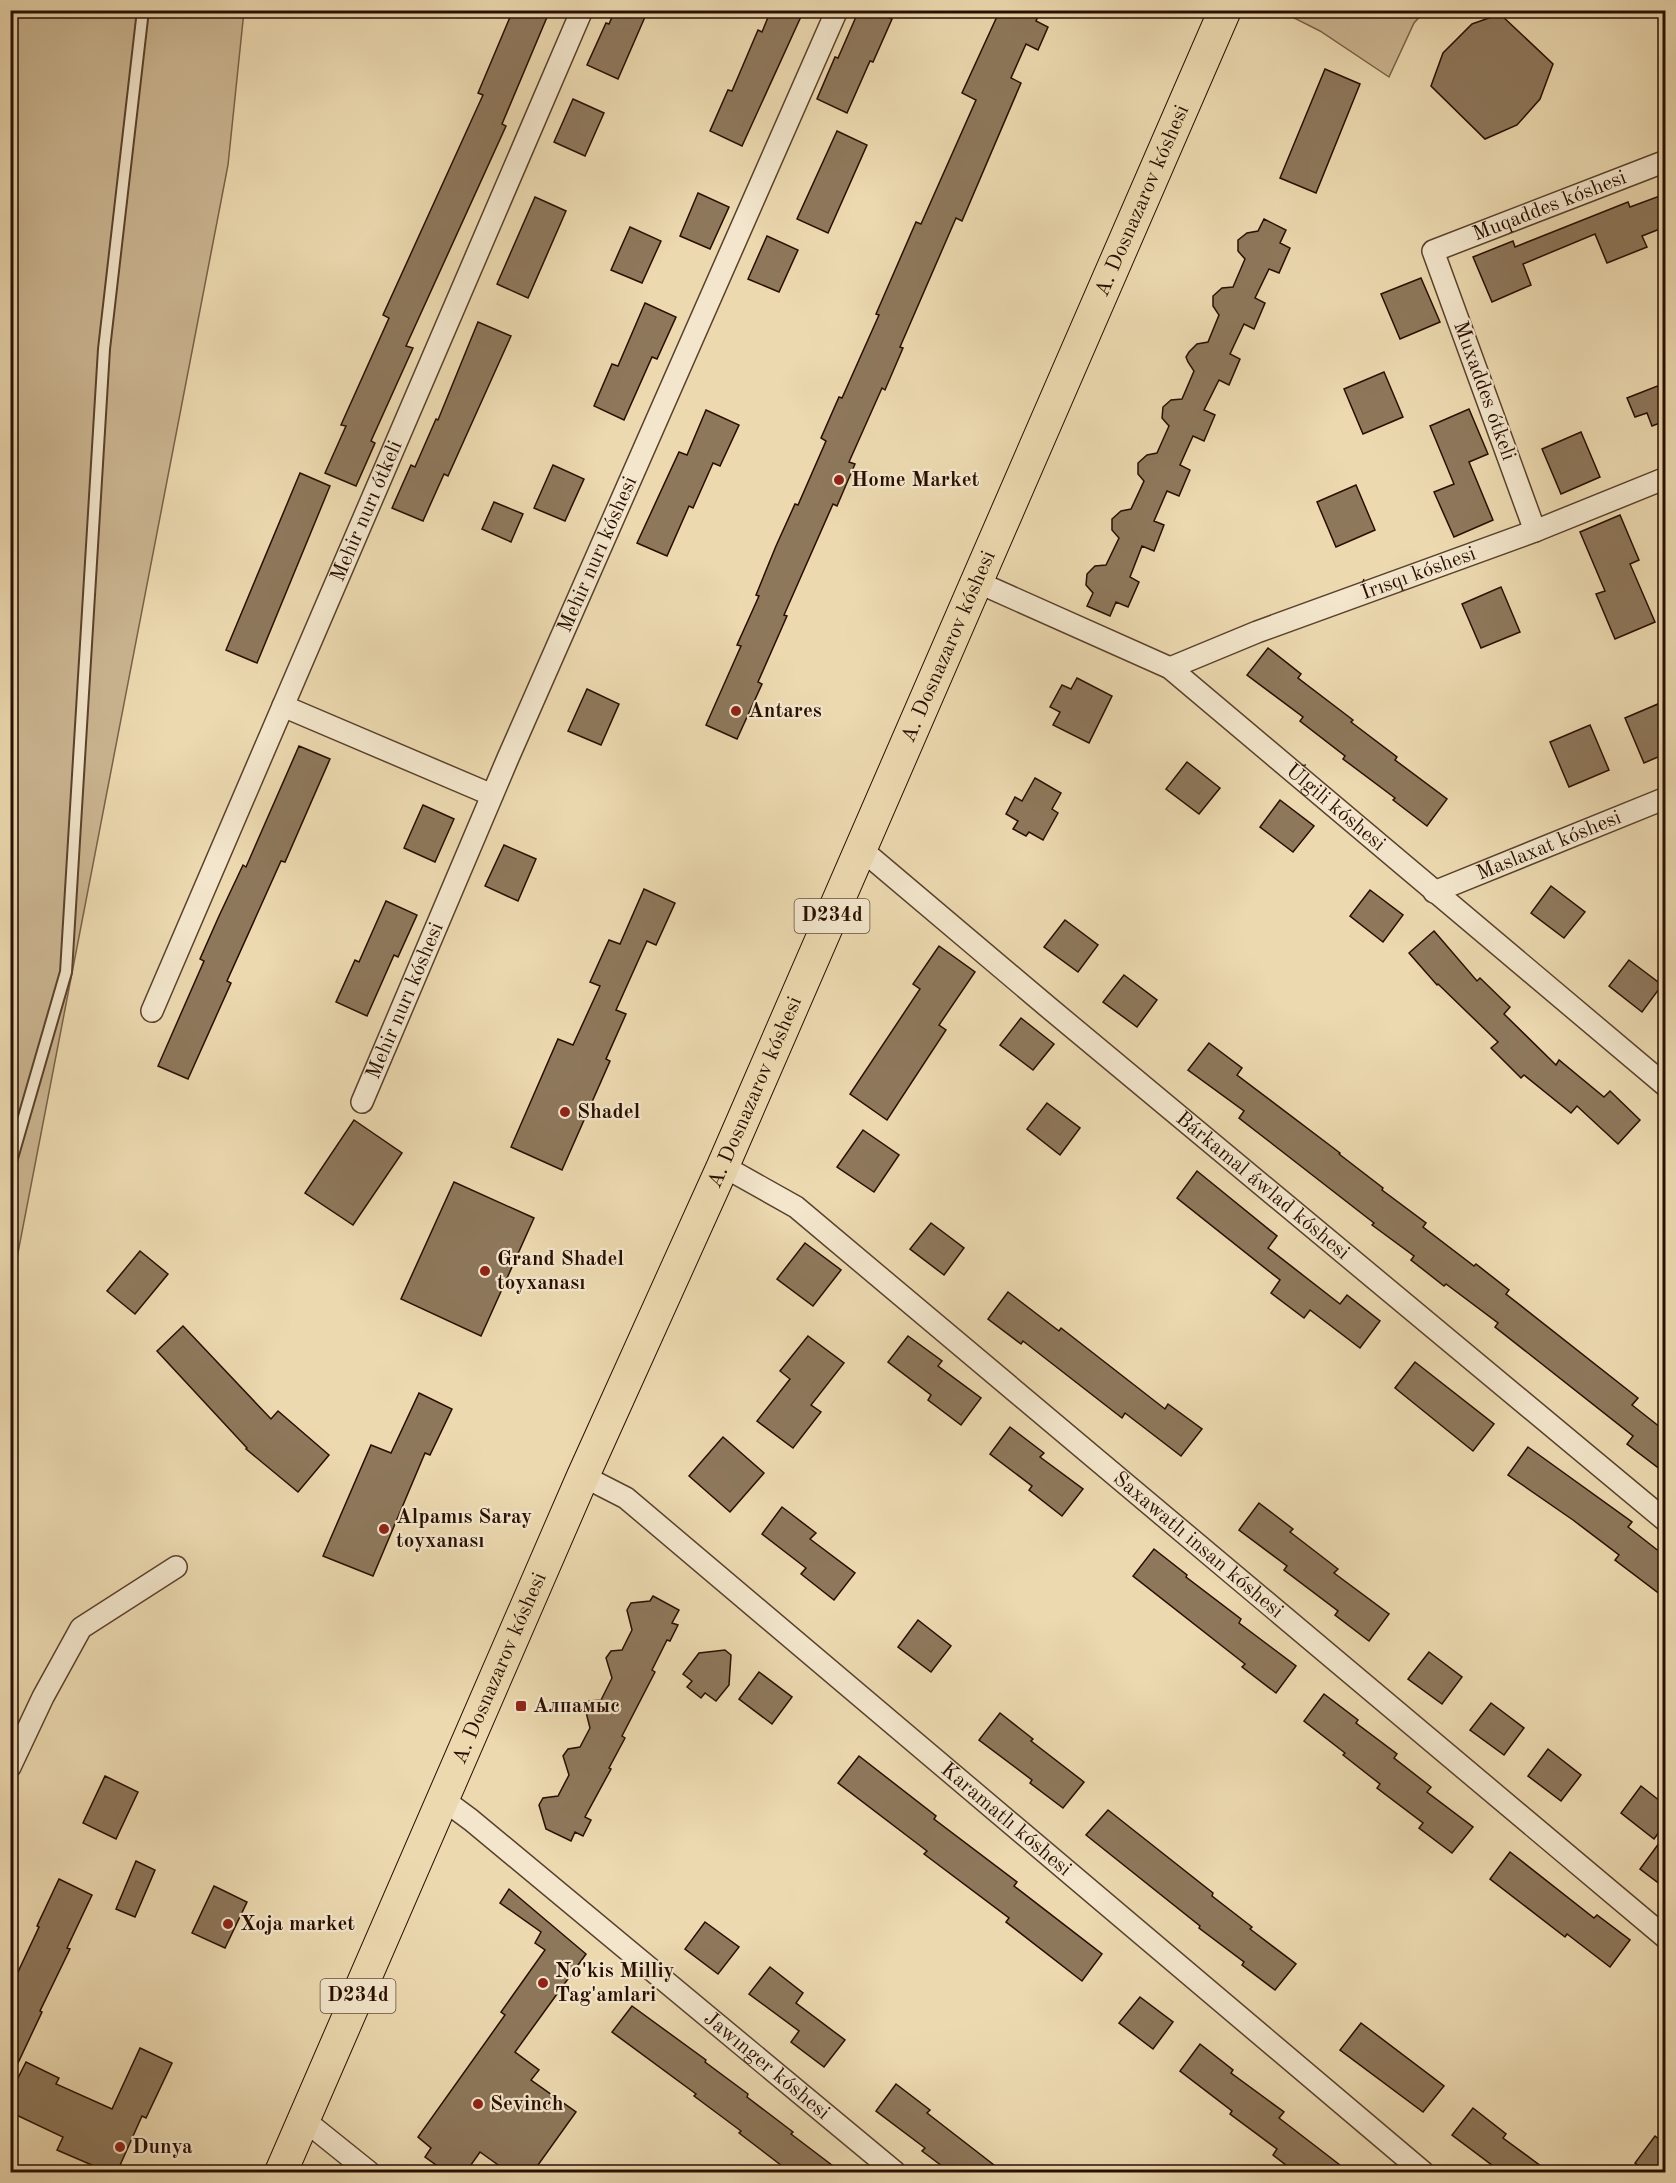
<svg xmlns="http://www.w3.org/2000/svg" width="1676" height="2183" font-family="'Old Standard TT',serif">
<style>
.green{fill:#cbb692;stroke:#7a6249;stroke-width:1.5}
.building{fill:#8e785c;stroke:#290e00;stroke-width:1.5}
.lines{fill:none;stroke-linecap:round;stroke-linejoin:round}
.service-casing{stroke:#5a412c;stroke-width:14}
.minor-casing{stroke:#5a412c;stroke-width:24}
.primary-casing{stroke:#290e00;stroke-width:34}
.service{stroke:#f3e6cc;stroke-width:10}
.minor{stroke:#f3e6cc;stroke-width:21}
.primary{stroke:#ecd9b0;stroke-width:32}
.poi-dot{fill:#8f2418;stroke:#f3e6cc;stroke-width:2}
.labels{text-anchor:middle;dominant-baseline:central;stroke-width:4.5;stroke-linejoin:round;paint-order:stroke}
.shield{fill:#f3e6cc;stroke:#664f3d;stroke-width:1.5}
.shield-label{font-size:20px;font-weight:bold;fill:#290e00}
.street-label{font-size:21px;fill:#290e00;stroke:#f3e6cc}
.poi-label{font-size:21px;font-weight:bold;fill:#290e00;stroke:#f3e6cc;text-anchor:start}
</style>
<rect width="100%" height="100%" fill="#ecd9b0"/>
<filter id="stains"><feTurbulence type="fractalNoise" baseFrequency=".00333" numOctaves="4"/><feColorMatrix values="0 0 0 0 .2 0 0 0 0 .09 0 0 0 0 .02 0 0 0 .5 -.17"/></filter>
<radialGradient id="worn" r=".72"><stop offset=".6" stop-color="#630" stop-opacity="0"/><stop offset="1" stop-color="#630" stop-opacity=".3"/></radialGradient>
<g class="green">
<polygon points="1295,10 1425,10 1425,11 1414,23 1389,77 1320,31 1292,17"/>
<polygon points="11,11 244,11 228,165 11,1289"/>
</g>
<g class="building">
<polygon points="513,10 550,10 502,124 506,126 406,346 413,348 371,441 375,443 356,486 325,473 346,426 341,425 389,318 383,315 483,95 478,93"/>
<polygon points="615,10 648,10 618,79 587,65 606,23 609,24"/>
<polygon points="771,10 804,10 742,146 710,131 728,90 732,91 758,30 762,32"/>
<polygon points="859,10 873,10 892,19 873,62 870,61 847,113 817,99 835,57 838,58"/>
<polygon points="1000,10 1041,10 1036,21 1048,27 1038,50 1026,44 1011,78 1021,83 962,221 956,218 900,347 903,348 885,390 882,388 849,462 855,464 837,506 833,504 784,615 787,616 758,682 762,684 737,739 706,725 741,646 737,645 759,596 756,595 776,546 795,504 798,505 826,441 821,438 839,397 842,398 879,315 876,314 916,222 921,224 976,100 962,93"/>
<polygon points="1500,14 1553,64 1540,99 1517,125 1485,139 1431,86 1443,53 1472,24"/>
<polygon points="1325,69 1360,84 1316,193 1280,178"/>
<polygon points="573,99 604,113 585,156 554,142"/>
<polygon points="837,131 867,145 828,233 797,219"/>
<polygon points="698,193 729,207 710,249 680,236"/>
<polygon points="1665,194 1665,227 1642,236 1647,247 1607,263 1595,234 1523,264 1531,285 1492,302 1473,257 1513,241 1515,247 1628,202 1630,207"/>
<polygon points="535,197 566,211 528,298 497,284"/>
<polygon points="1264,219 1286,230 1280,243 1290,248 1279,273 1269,269 1255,298 1265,303 1254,329 1244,324 1230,354 1240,359 1229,385 1219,380 1204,410 1215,415 1204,441 1193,436 1180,465 1190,470 1179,496 1167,491 1154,521 1164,525 1154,551 1142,546 1130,577 1139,582 1128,607 1116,602 1110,616 1087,606 1093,593 1086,585 1087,574 1095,566 1106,565 1119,538 1112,530 1112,519 1121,511 1131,509 1144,481 1138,474 1138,463 1147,455 1157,453 1169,426 1162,418 1163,407 1171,400 1182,399 1194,371 1188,362 1186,357 1189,352 1197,344 1208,342 1219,315 1213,306 1213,296 1222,288 1233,287 1245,259 1238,251 1238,240 1247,233 1258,231"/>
<polygon points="630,227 661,241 642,283 611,270"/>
<polygon points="767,236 798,250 779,292 748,279"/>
<polygon points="1421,278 1440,322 1400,339 1381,294"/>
<polygon points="645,303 676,317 657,359 652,357 624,420 594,406 612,364 618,366"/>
<polygon points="478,322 511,336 448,476 444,474 423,521 392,508 411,465 415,467 436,419 438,420"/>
<polygon points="1384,372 1403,417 1363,434 1344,389"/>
<polygon points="1665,383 1665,421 1652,426 1647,413 1635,417 1627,398"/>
<polygon points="1469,409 1488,454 1469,462 1493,520 1454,537 1434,492 1454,484 1430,426"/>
<polygon points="706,410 739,425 720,466 713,463 693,508 689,506 667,556 637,543 679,452 687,455"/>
<polygon points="1581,432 1600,477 1561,494 1542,449"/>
<polygon points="553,465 584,479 565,521 534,508"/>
<polygon points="300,473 330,486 257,663 226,650"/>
<polygon points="1356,485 1375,530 1336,547 1317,502"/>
<polygon points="494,502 523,514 511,542 482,529"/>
<polygon points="1620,515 1639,560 1630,564 1655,622 1615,639 1596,594 1605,591 1580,532"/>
<polygon points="1501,587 1520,632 1481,648 1462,604"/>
<polygon points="1268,648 1301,674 1298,678 1353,720 1351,722 1397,757 1395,760 1447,799 1427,826 1393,800 1395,798 1343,759 1345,756 1300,721 1303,717 1247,675"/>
<polygon points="1077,678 1112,696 1089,743 1053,725 1060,712 1050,707 1062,685 1071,689"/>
<polygon points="587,689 619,704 601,745 568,731"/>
<polygon points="1665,701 1665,754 1644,763 1625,718"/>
<polygon points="1590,725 1609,770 1569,787 1550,742"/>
<polygon points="299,746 330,759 285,862 281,861 227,981 231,983 188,1079 158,1066 204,961 200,959 219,916 243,865 246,867"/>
<polygon points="1187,762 1220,788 1199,814 1166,789"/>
<polygon points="1035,778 1061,793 1052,809 1058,813 1043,840 1029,832 1026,836 1013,829 1018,821 1006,814 1015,797 1022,801"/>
<polygon points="1280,800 1314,826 1293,852 1260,827"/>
<polygon points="423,805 454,819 435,862 404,848"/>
<polygon points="504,845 536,859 518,901 485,886"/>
<polygon points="1551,886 1585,912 1564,938 1531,913"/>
<polygon points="644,889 675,903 656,945 647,941 616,1010 626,1014 606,1059 610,1061 562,1170 511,1147 558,1039 573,1045 600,986 590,982 609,940 620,944"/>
<polygon points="1370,890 1403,915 1383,942 1350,916"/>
<polygon points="386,901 417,915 398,957 394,955 367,1016 336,1002 355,960 359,962"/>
<polygon points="1065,920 1098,945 1078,972 1044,947"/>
<polygon points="1434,931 1477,981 1480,978 1510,1007 1504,1014 1556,1065 1559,1060 1604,1097 1610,1091 1640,1120 1618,1144 1577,1106 1571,1113 1524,1075 1521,1078 1491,1048 1498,1042 1438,984 1437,985 1409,953"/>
<polygon points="939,946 975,972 939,1025 946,1030 887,1120 850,1094 920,989 913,984"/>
<polygon points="1629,960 1662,985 1642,1012 1609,986"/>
<polygon points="1124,975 1157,1000 1137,1027 1103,1002"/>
<polygon points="1021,1018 1054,1044 1033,1070 1000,1045"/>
<polygon points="1209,1043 1242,1068 1237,1075 1340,1153 1339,1154 1383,1188 1382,1190 1426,1223 1423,1227 1474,1266 1476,1264 1509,1290 1506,1294 1638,1398 1632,1405 1665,1431 1665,1473 1627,1444 1633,1436 1495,1327 1498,1323 1446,1284 1444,1286 1411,1260 1414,1256 1372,1225 1374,1223 1239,1118 1244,1111 1188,1070"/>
<polygon points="1047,1103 1080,1128 1060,1155 1027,1129"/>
<polygon points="354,1120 402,1153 353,1225 305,1193"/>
<polygon points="863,1130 899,1155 874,1192 837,1167"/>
<polygon points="1197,1171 1277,1236 1268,1248 1340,1304 1347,1295 1380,1321 1360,1348 1310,1310 1304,1318 1271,1293 1280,1280 1177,1198"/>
<polygon points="454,1182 534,1218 481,1336 401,1299"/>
<polygon points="931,1223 964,1248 944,1275 910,1249"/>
<polygon points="805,1243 841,1270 813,1306 777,1279"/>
<polygon points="140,1251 168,1274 135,1314 107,1291"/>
<polygon points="1008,1292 1059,1331 1061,1328 1165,1409 1168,1404 1202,1429 1181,1456 1125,1413 1122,1418 1023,1341 1021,1344 988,1319"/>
<polygon points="183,1326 271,1419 278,1411 329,1455 298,1492 246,1449 247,1448 157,1351"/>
<polygon points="808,1336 844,1363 811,1405 821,1412 793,1448 757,1421 790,1379 780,1371"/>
<polygon points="908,1336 942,1361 938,1366 981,1398 961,1425 928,1400 931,1395 888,1362"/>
<polygon points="1415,1362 1494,1424 1473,1451 1395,1388"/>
<polygon points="419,1393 452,1409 430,1455 425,1453 373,1576 323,1556 371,1445 391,1453"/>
<polygon points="1010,1427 1044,1453 1040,1457 1083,1489 1062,1516 1029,1490 1032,1486 990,1454"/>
<polygon points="723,1437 764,1473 730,1512 689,1476"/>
<polygon points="1528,1447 1632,1522 1628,1527 1665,1556 1665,1598 1615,1560 1619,1555 1573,1520 1508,1475"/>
<polygon points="1259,1503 1293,1529 1290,1532 1338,1569 1334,1573 1389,1614 1369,1641 1335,1615 1338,1611 1284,1570 1287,1566 1239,1530"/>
<polygon points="782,1507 816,1533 810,1539 855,1573 834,1600 801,1574 806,1568 762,1534"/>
<polygon points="1154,1549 1187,1575 1186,1577 1241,1619 1239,1623 1296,1666 1276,1693 1242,1667 1245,1664 1133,1576"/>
<polygon points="653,1596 679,1610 672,1623 678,1625 670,1641 667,1640 652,1670 655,1672 622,1736 625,1738 609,1768 611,1769 585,1817 591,1820 583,1836 575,1832 571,1841 546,1829 539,1805 543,1798 558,1796 569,1775 563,1756 568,1749 580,1747 590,1728 585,1708 589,1701 601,1700 612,1678 606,1658 611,1651 622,1650 632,1630 627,1610 631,1603 650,1601"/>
<polygon points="918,1620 951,1646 931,1672 898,1647"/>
<polygon points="725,1650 731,1655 729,1685 716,1701 705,1693 701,1698 687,1687 692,1681 683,1674 699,1653"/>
<polygon points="1429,1652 1462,1677 1442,1704 1408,1679"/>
<polygon points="759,1672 792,1697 772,1724 739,1699"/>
<polygon points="1324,1694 1358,1720 1356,1723 1397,1754 1394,1758 1431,1787 1427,1792 1473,1827 1452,1853 1419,1828 1423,1823 1377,1788 1380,1784 1343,1755 1345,1753 1304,1721"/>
<polygon points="1491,1703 1524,1728 1504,1755 1470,1730"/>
<polygon points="1000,1713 1033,1739 1031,1741 1084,1782 1063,1808 1030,1783 1032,1780 979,1740"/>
<polygon points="1548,1749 1581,1775 1561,1801 1528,1776"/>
<polygon points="859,1756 936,1816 934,1819 1017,1882 1014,1886 1102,1954 1082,1981 1006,1922 1009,1918 924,1854 927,1851 838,1783"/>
<polygon points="105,1776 138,1792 116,1839 83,1823"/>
<polygon points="1641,1786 1665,1805 1665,1824 1654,1839 1621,1813"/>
<polygon points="1108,1810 1213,1893 1212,1896 1252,1927 1250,1929 1296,1964 1275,1990 1242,1965 1244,1962 1199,1928 1200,1926 1086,1835"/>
<polygon points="1665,1835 1665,1888 1640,1869"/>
<polygon points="1510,1852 1594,1918 1597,1915 1630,1940 1610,1967 1567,1934 1565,1937 1490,1879"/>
<polygon points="136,1861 155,1870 135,1917 116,1909"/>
<polygon points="59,1879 92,1895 67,1948 70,1949 40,2011 42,2012 10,2080 10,1989 39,1927 37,1926"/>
<polygon points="214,1886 247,1902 225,1948 192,1933"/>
<polygon points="509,1889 586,1954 515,2052 539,2070 531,2080 576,2112 533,2172 508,2172 480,2152 466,2172 446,2172 425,2157 431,2148 418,2137 505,2015 501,2012 545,1950 535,1943 541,1932 500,1903"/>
<polygon points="705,1922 739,1947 718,1974 685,1949"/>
<polygon points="770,1967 803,1993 796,2003 845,2040 824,2067 791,2042 799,2031 749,1994"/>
<polygon points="1140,1997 1173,2022 1153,2049 1119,2023"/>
<polygon points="632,2006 706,2060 705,2062 748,2094 747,2097 793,2132 791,2134 841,2172 790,2172 739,2133 741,2131 694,2096 696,2094 612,2032"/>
<polygon points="1361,2023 1444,2086 1423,2112 1340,2050"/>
<polygon points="1200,2044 1233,2070 1231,2073 1284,2112 1279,2118 1349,2172 1295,2172 1273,2155 1277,2149 1230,2114 1232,2111 1180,2071"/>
<polygon points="140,2048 172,2063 146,2118 142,2116 117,2172 108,2172 57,2150 63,2137 10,2112 10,2094 26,2062 59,2078 56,2084 112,2109"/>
<polygon points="896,2084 930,2110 927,2113 1003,2172 950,2172 922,2151 925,2148 876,2111"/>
<polygon points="1473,2108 1506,2134 1503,2138 1549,2172 1489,2172 1493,2166 1452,2135"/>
<polygon points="1655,2136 1665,2144 1665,2172 1647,2172 1635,2163"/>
</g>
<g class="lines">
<defs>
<polyline id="service" points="10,1165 66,972 104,349 143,10"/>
<g id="minor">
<path id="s1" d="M1535,531l-102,-280 233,-90"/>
<path id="s2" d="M975,581l195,87 496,418"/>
<path id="s3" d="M1170,668l87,-36 278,-101 131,-53"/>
<polyline points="283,706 492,795"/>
<path id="s4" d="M861,849l187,158 618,514"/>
<path id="s5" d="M1434,892l232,-94"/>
<path id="s6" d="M152,1011l430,-1001"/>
<path id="s7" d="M362,1102l146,-344 329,-748"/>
<path id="s8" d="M723,1166l73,41 870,731"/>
<path id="s9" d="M583,1476l43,22 797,674"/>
<polyline points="10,1767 43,1697 81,1628 176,1567"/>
<path id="s10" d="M444,1800l27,20 424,352"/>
<polyline points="303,2119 369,2172"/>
</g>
<g id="primary">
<path id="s11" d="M281,2172l302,-696 140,-310 502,-1156"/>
</g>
</defs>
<use href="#service" class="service-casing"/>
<use href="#minor" class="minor-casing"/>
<use href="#primary" class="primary-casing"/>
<use href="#service" class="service"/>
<use href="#minor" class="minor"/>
<use href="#primary" class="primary"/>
</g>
<g class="poi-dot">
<circle cx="839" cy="480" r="6"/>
<circle cx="736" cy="711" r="6"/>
<circle cx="565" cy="1112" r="6"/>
<circle cx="485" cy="1271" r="6"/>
<circle cx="384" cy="1529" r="6"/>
<rect x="515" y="1700" width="12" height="12" rx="3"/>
<circle cx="228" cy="1924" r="6"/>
<circle cx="543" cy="1983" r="6"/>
<circle cx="478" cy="2104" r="6"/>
<circle cx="120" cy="2147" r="6"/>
</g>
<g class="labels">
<g class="shield">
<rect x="794.5" y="899" width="75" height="34" rx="4.5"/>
<rect x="320.5" y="1979" width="75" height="34" rx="4.5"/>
</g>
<g class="shield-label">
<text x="832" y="916">D234d</text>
<text x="358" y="1996">D234d</text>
</g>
<g class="street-label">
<text stroke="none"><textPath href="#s11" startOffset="2151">A. Dosnazarov kóshesi</textPath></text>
<text stroke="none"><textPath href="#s1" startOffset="423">Muqaddes kóshesi</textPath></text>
<text transform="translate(1484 391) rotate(70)">Muxaddes ótkeli</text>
<text stroke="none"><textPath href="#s6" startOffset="544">Mehir nurı ótkeli</textPath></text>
<text stroke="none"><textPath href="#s7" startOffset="596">Mehir nurı kóshesi</textPath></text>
<text stroke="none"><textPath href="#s3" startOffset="266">Írısqı kóshesi</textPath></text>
<text stroke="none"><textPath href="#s11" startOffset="1665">A. Dosnazarov kóshesi</textPath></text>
<text stroke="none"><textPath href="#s2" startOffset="430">Úlgili kóshesi</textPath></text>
<text stroke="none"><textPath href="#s5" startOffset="124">Maslaxat kóshesi</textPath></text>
<text stroke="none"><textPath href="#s7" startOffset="110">Mehir nurı kóshesi</textPath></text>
<text stroke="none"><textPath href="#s11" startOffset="1179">A. Dosnazarov kóshesi</textPath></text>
<text stroke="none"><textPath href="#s4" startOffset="524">Bárkamal áwlad kóshesi</textPath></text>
<text stroke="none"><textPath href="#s8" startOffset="609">Saxawatlı insan kóshesi</textPath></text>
<text stroke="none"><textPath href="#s11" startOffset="549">A. Dosnazarov kóshesi</textPath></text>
<text stroke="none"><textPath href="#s9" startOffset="546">Karamatlı kóshesi</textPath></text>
<text stroke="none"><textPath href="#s10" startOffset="418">Jawınger kóshesi</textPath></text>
</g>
<g class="poi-label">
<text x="851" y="480">Home Market</text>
<text x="748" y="711">Antares</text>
<text x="577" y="1112">Shadel</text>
<text x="497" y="1259">Grand Shadel<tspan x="497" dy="24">toyxanası</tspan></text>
<text x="396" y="1517">Alpamıs Saray<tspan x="396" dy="24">toyxanası</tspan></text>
<text x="533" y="1706">Алпамыс</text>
<text x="240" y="1924">Xoja market</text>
<text x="555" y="1971">No'kis Milliy<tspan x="555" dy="24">Tag'amlari</tspan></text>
<text x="490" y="2104">Sevinch</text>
<text x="132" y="2147">Dunya</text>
</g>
</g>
<rect width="1676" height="2183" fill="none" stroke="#ecd9b0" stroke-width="36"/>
<rect x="12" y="12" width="1652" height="2159" fill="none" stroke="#290e00" stroke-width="3"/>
<rect x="18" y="18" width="1640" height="2147" fill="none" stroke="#290e00" stroke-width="1.5"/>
<rect width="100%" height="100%" filter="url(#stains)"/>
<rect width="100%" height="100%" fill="url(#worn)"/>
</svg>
